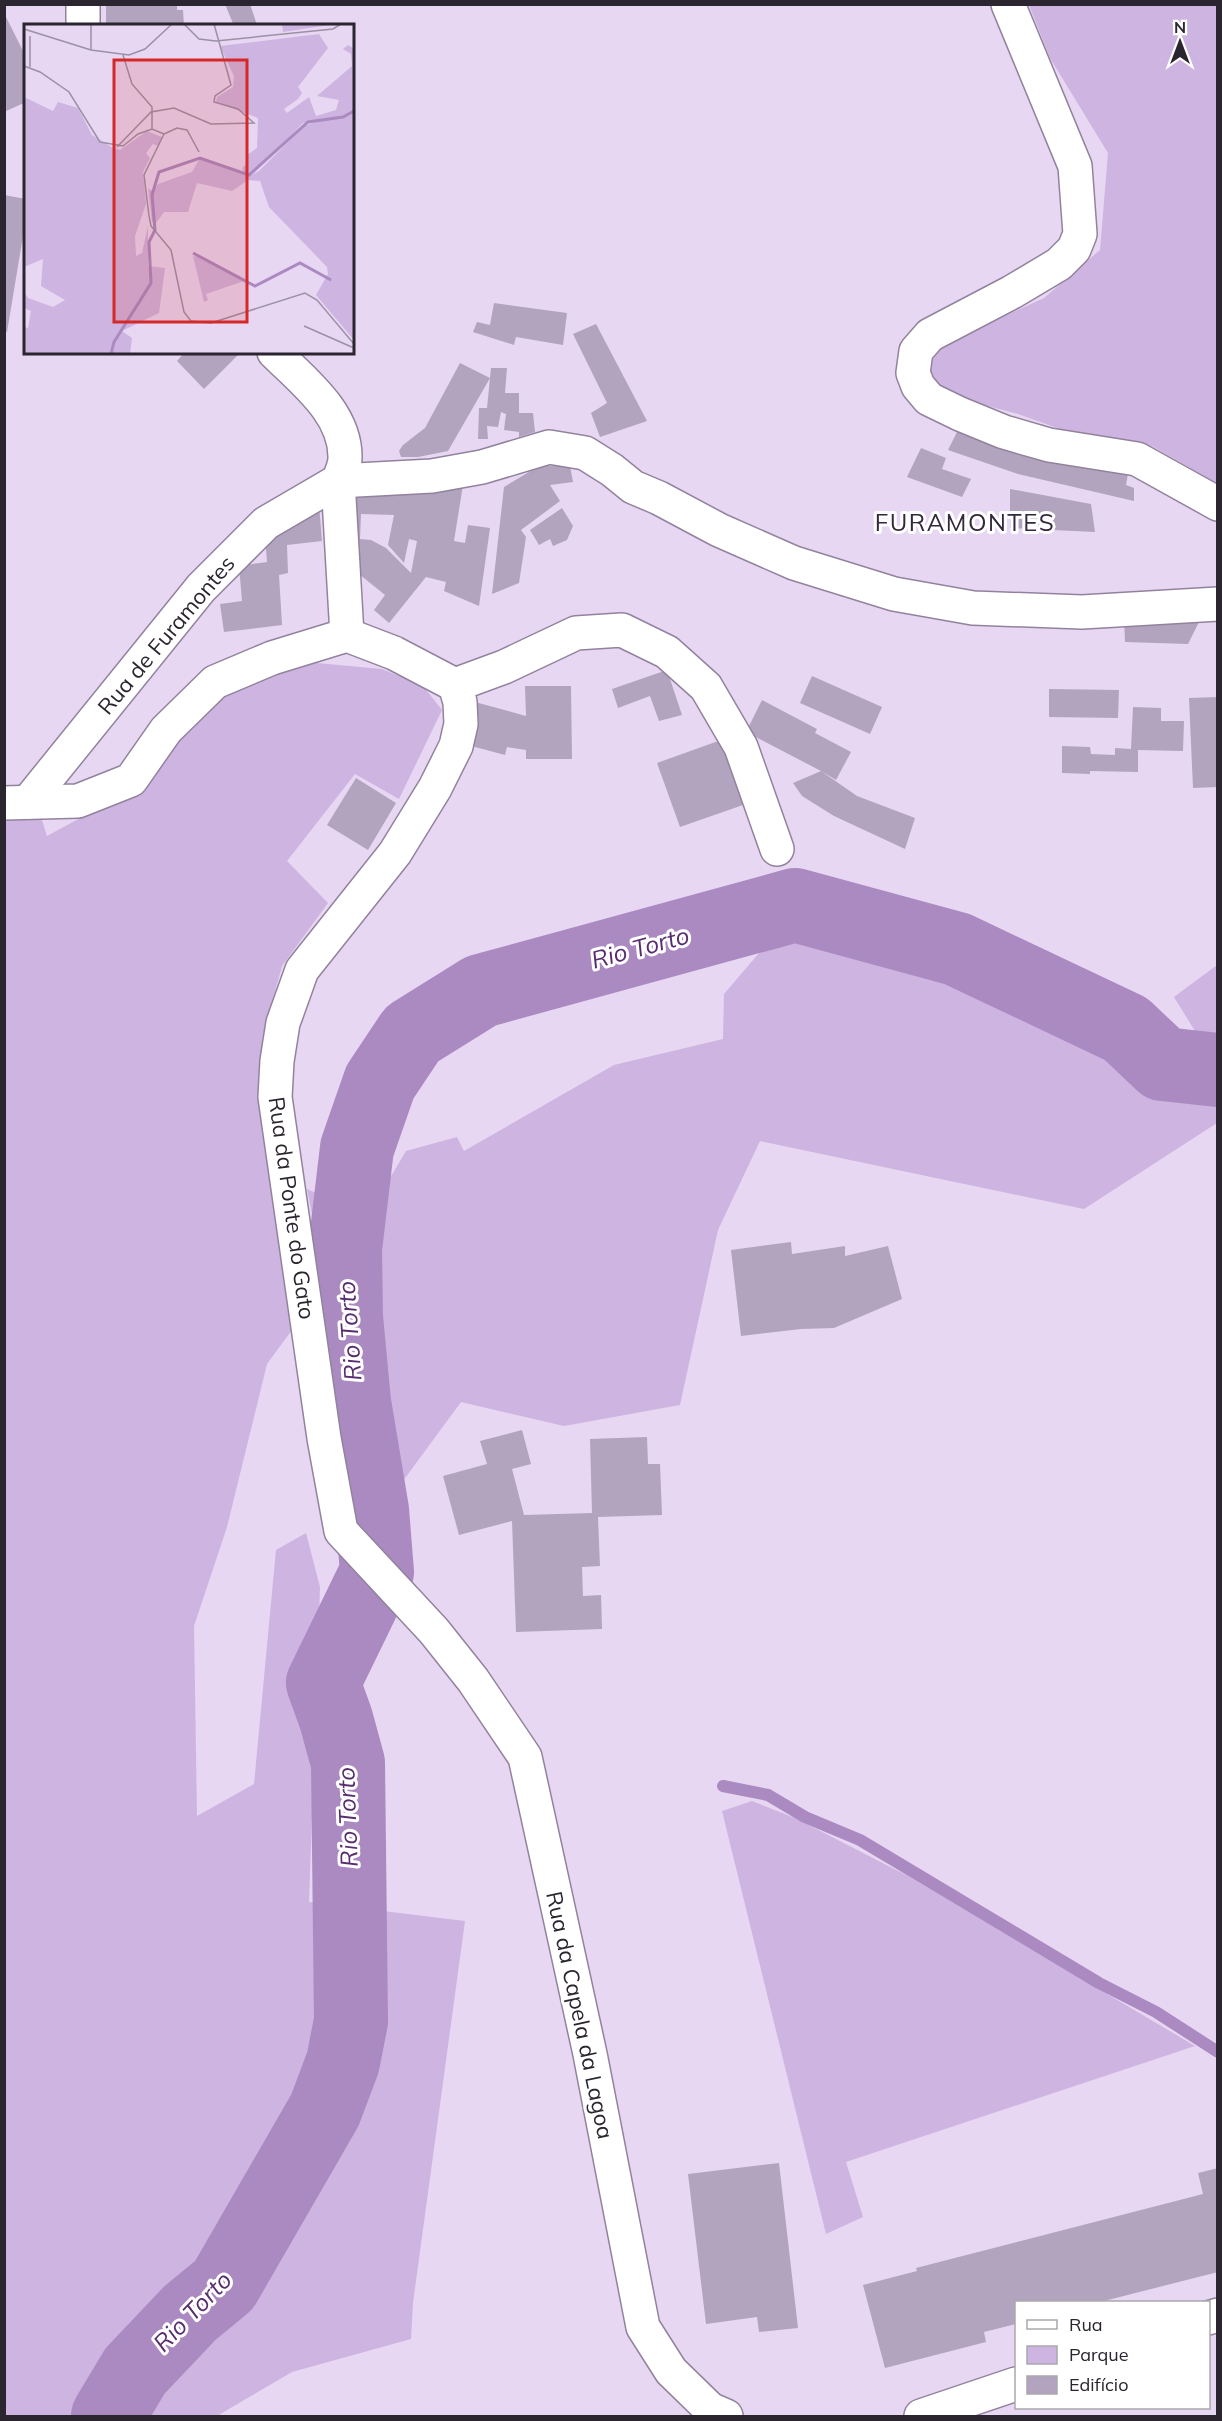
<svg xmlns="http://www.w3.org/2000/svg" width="1222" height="2421" font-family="Mulish,sans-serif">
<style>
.green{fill:#ceb4e0}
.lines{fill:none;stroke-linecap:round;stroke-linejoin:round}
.stream{stroke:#aa8ac1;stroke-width:12}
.river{stroke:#aa8ac1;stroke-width:74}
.building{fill:#b2a3be;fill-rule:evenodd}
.street-casing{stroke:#92839d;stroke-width:36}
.street{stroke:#fff;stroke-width:33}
.labels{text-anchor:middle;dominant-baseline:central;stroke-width:6;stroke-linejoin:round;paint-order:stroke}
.street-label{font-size:22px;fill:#2b252f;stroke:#fff}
.neighbourhood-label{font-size:24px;letter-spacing:1.5px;fill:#34273d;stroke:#fff}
.water-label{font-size:24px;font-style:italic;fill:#572d70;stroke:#fff}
.inset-river{fill:none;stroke:#aa8ac1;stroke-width:3}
.inset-road{fill:none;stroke:#9c90a5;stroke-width:1.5}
.view{fill:#d62828;fill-opacity:0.15;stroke:#d62828;stroke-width:3}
.inset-edge{fill:none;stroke:#2b252f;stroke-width:3}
</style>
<rect width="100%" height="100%" fill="#e7d7f3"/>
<g class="green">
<polygon points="1029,5 1217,5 1217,492 1192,469 1152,446 1088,439 1018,414 939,393 928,366 945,343 1044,298 1100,250 1108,153 1050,58"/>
<polygon points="306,662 382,669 423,686 442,710 399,799 355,774 287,861 328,903 282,966 262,1039 261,1121 292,1330 267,1364 227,1527 194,1626 197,1816 254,1784 276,1550 306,1533 320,1587 309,1902 465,1921 413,2303 411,2339 292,2372 217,2416 5,2416 5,817 40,814 47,836 130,791 228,687"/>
<path d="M795,911l160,44 167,79 38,37 57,5v47l-133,86 -324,-68 -42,89 -38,175 -116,21 -103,-24 -75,102 -36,-3c-12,-105 -22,-209 -43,-312l61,26 38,-64 51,-14 7,14 150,-86 109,-26 1,-45z"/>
<polygon points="1217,965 1217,1050 1208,1052 1174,997"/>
<polygon points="752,1801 795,1818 908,1876 1195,2046 846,2162 863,2217 826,2234 722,1811"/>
</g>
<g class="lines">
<polyline class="stream" points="723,1786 768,1795 805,1817 860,1840 1099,1983 1156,2012 1218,2052"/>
<polyline class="river" points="108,2416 135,2371 190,2313 224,2285 325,2110 343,2062 351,2021 348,1763 336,1719 323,1683 377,1572 372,1510 354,1402 346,1317 345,1249 357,1148 380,1082 412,1034 481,991 795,905 957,949 1126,1029 1163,1064 1218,1070"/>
</g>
<g class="building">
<polygon points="106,4 177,4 177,10 183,10 184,26 106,26"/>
<polygon points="225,4 250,4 257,25 234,26"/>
<polygon points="4,13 26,57 26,102 4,112"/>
<polygon points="4,195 26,199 26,218 7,332 4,331"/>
<polygon points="494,303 567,313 563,345 516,337 514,345 473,332 477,322 490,325"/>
<polygon points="596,324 647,421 600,437 591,413 607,403 573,334"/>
<polygon points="185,352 241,352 204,389 177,361"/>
<polygon points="460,363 490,378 448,451 418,457 401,457 399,451 403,445 425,428"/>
<polygon points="491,368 507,368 505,393 519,393 519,413 533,413 535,432 519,437 519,432 504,430 506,414 501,412 498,427 487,426 488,439 478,439 479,408 487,408"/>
<polygon points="961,424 1129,468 1126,485 1134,488 1134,501 1018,474 948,450"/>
<polygon points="921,448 946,458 942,469 971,479 962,497 907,477"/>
<polygon points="539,466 570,466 573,482 550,485 560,501 521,530 526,537 519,583 492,594 504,487"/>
<path d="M463,485l-9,56 11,2 3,-18 22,3 -11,78 -35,-15 2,-9 -20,-5 -37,46 -15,-13 11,-15 -26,-21 -13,-85zM361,514l33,1 -6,30 16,18 5,-24 8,2 -6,32 -25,-25 -15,-8 -11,-1z"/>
<polygon points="1010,489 1091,504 1095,532 1010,528"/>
<polygon points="319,505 322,541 287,545 288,573 279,575 282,625 224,632 220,604 242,601 239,566 267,562 265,536"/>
<polygon points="562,508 573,526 567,540 553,546 550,539 539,545 530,530"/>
<polygon points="1203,614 1188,644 1125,642 1124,617"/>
<polygon points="667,670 682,715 659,721 650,696 618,708 612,689"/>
<polygon points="812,676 882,707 870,734 800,703"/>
<polygon points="525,686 571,686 572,759 526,759 526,750 507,747 505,755 464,744 475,702 526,716"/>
<polygon points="1049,689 1119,690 1118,718 1049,717"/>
<polygon points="1218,697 1218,787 1193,788 1189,698"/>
<polygon points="762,700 817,729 815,733 851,752 836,780 821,771 857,796 915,818 905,849 834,816 802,796 793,783 821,771 746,732"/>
<polygon points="1133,707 1161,708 1161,721 1184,721 1183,751 1138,750 1138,772 1090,771 1090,774 1062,773 1062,746 1090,747 1091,754 1115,755 1115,748 1131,749"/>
<polygon points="721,740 743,805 680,827 657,763"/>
<polygon points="356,778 396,803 368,850 327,825"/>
<polygon points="791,1242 792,1254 845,1246 845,1256 888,1246 902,1299 834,1328 801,1329 741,1336 731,1250"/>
<polygon points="522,1430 531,1464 512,1469 524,1515 592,1513 590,1439 647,1437 648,1464 660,1464 662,1515 598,1517 600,1566 582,1567 583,1596 601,1595 602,1629 516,1632 512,1521 459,1535 443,1476 487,1464 480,1441"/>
<polygon points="779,2163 798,2328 759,2332 757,2317 706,2324 688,2174"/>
<polygon points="1218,2168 1218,2272 1100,2302 1016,2302 1016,2324 984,2332 986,2342 885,2368 863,2285 917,2271 916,2268 1203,2194 1198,2173"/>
</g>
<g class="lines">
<defs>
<g id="street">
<polyline points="83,4 83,26"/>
<polyline points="1008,4 1075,166 1080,234 1074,249 1059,264 1012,292 930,335 916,351 913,373 918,386 929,399 960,414 1004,432 1049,445 1137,459 1218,504"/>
<path d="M274,352c29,29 72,61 71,106 0,8 -4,16 -7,23l9,154"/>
<polyline points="455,685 504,667 576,633 622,630 667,652 706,687 741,747 777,849"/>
<polyline points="28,802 201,588 266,523 338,481 432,476 482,467 549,447 585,453 612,470 633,487 659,498 719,530 794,563 894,594 973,608 1082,612 1218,604"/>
<polyline points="4,803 78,801 131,780 166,730 215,682 272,658 347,635 394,653 455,685 460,702 461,724 456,746 435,788 395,853 302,970 283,1023 277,1061 275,1097 324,1438 341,1531 434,1631 473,1680 525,1757 590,2054 643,2327 671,2371 710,2409 726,2416"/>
<polyline points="1208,2318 1218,2315"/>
<polyline points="921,2416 1016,2384"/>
</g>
</defs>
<use href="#street" class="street-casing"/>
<use href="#street" class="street"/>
</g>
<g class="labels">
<g class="street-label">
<text transform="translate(166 635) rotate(-50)">Rua de Furamontes</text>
<text transform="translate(292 1208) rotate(82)">Rua da Ponte do Gato</text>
<text transform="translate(580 2015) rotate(78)">Rua da Capela da Lagoa</text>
</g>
<g class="neighbourhood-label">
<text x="965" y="522">FURAMONTES</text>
</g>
<g class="water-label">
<text transform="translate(640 947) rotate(-15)">Rio Torto</text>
<text transform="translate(349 1331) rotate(-94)">Rio Torto</text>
<text transform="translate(347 1817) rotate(-92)">Rio Torto</text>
<text transform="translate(192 2311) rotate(-46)">Rio Torto</text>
</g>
</g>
<g transform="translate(24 24)">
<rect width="330" height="330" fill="#e7d7f3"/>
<path d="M258,0h54l-53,8zM295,10l9,14 -30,39 4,6 -4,6 -14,10 3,4 22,-16 7,19 20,-6 3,-10 -22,-4 35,-30 -1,-12 -8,-5 5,-4 5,3 1,292 -38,-45 12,-21 -1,-7 -58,-60 -9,-26 -12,-1 -16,11 -35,-8 -9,29h-24l-8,11 -4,-1 -4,-33 6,2 4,-7 34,-12 8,-14 49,18 10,-5 45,-45 23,-8 -24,5 -48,49 -10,2 -3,-6 6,-5 -1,-8 10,-7 1,-30 -42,-16 1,-5 16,-10 1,-11 -14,-30zM0,73l29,14 5,-9 20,6 14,27 21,13 7,2 27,-19 15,6 -4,9 -5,-2 -7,9 4,5 -7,14 3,32 -11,32 1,20 6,-3 6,-27v40l17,2 -6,45 -37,18 10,7 -2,16h-106v-27l4,1 3,-17 -7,-3v-16l4,6 25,9 12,-7 -24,-14 2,-27 -19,8zM169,232l7,1 44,24 -38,13 2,6 -4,2z" fill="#ceb4e0"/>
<path class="inset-river" d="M169,229l62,33 45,-23 31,17M87,330l3,-12 37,-59 -2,-41 6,-12 -3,-35 7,-23 41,-14 49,17 59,-53 35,-5 11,-6"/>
<path class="inset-road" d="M160,0l15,15 17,2 117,-12 8,-5M0,5l67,21 38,5 16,-6 27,-25M67,26v-26M99,31l9,29 20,23v22M0,42l16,6 29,20 31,50 23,4 15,-12 14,-5 12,5 -20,41 5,41 2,10 20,24 13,62 7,9 20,2 94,-30 12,7 37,44M6,43v-31M140,110l13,-6 10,2 12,22M93,123l34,-35 23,-4 37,16 43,-1 -16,-14 -24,-7 1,-6 16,-11 -17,-61M280,302l50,22"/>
<path class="view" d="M90,36h133v262h-133z"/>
<rect width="330" height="330" class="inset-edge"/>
</g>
<rect width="1222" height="2421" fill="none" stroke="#2b252f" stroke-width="12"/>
<rect x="1015" y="2301" width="195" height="108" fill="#ffffff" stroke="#aaa8ac" stroke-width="1.5"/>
<rect x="1027" y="2320" width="30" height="9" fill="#ffffff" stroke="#aaa8ac" stroke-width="1.5"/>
<text x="1069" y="2331" font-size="18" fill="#2b252f">Rua</text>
<rect x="1027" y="2346" width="30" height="18" fill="#ceb4e0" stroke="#aaa8ac" stroke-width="1.5"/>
<text x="1069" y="2361" font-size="18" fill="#2b252f">Parque</text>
<rect x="1027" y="2376" width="30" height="18" fill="#b2a3be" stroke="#aaa8ac" stroke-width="1.5"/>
<text x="1069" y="2391" font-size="18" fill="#2b252f">Edifício</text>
<g transform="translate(1180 42)" stroke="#ffffff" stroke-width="4.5" paint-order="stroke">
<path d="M0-4.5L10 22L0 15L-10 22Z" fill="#2b252f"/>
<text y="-9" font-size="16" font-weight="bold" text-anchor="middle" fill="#2b252f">N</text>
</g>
</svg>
